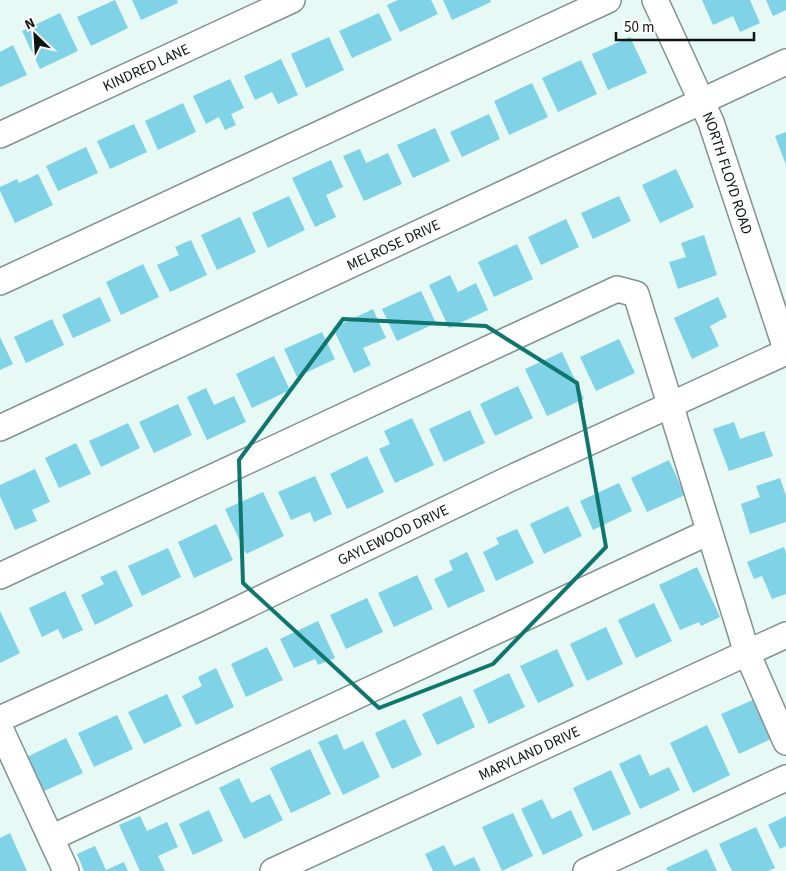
<svg xmlns="http://www.w3.org/2000/svg" width="786" height="871" font-family="'Source Sans 3',sans-serif">
<style>
.building{fill:#80d2e6}
.lines{fill:none;stroke-linecap:round;stroke-linejoin:round}
.minor-casing{stroke:#82928f;stroke-width:28}
.minor{stroke:#fff;stroke-width:25}
.marked{fill:none;stroke:#0f766e;stroke-width:4;stroke-linejoin:round}
.labels{text-anchor:middle;dominant-baseline:central;stroke-width:4.5;stroke-linejoin:round;paint-order:stroke}
.street-label{font-size:15px;fill:#0e1413;stroke:#fff}
</style>
<rect width="100%" height="100%" fill="#e7f9f5"/>
<g class="building">
<polygon points="115,0 128,28 91,46 77,17"/>
<polygon points="132,0 177,0 178,3 141,20"/>
<polygon points="398,0 431,0 438,14 400,32 387,5"/>
<polygon points="443,0 490,0 491,2 452,20"/>
<polygon points="702,0 750,0 760,23 740,32 733,16 713,25"/>
<polygon points="766,0 786,0 786,10 773,16"/>
<polygon points="60,13 78,51 40,69 22,31"/>
<polygon points="379,13 392,40 352,58 339,31"/>
<polygon points="329,37 344,70 306,88 291,54"/>
<polygon points="630,37 647,73 608,90 592,54"/>
<polygon points="13,45 27,75 0,87 0,52"/>
<polygon points="281,59 298,95 278,104 272,92 255,100 244,76"/>
<polygon points="581,60 597,94 558,112 542,78"/>
<polygon points="230,79 244,108 231,114 236,125 225,130 219,117 206,124 193,96"/>
<polygon points="532,83 548,117 509,135 494,101"/>
<polygon points="183,103 196,132 158,150 145,121"/>
<polygon points="489,114 500,139 462,157 450,132"/>
<polygon points="134,124 147,152 110,169 97,141"/>
<polygon points="435,128 450,161 413,178 397,145"/>
<polygon points="786,132 786,165 775,136"/>
<polygon points="86,147 98,173 58,191 46,166"/>
<polygon points="360,149 366,163 388,153 402,184 364,201 343,156"/>
<polygon points="331,160 343,187 326,195 336,217 315,227 292,178"/>
<polygon points="676,169 694,207 660,223 642,185"/>
<polygon points="38,174 53,205 15,223 0,191 0,187 17,179 19,183"/>
<polygon points="289,196 305,230 268,248 252,213"/>
<polygon points="619,196 631,221 593,239 581,213"/>
<polygon points="240,217 256,252 217,270 201,235"/>
<polygon points="566,219 579,247 541,265 528,237"/>
<polygon points="704,235 717,275 678,289 669,262 686,257 681,243"/>
<polygon points="191,240 207,275 170,292 157,265 179,255 175,247"/>
<polygon points="517,244 533,279 494,297 478,262"/>
<polygon points="143,264 159,297 121,315 106,282"/>
<polygon points="450,275 458,292 476,283 488,310 449,328 429,285"/>
<polygon points="421,291 436,323 397,341 382,309"/>
<polygon points="100,297 111,321 73,338 62,315"/>
<polygon points="718,297 727,317 710,326 719,346 692,359 674,318"/>
<polygon points="373,309 386,338 363,348 371,365 354,373 333,328"/>
<polygon points="52,319 64,345 26,363 14,337"/>
<polygon points="322,332 335,359 297,377 284,349"/>
<polygon points="0,337 13,364 0,370"/>
<polygon points="619,339 635,373 596,391 580,357"/>
<polygon points="562,352 584,399 547,416 525,369"/>
<polygon points="274,356 290,390 252,408 236,374"/>
<polygon points="518,386 533,418 495,436 480,404"/>
<polygon points="206,388 214,405 234,396 246,422 207,440 187,397"/>
<polygon points="178,404 192,435 154,453 139,422"/>
<polygon points="470,410 485,443 444,462 429,429"/>
<polygon points="412,418 434,465 395,483 379,449 390,444 384,431"/>
<polygon points="734,422 740,439 764,431 773,456 729,471 713,429"/>
<polygon points="128,423 140,448 101,467 89,441"/>
<polygon points="76,443 91,474 59,488 45,458"/>
<polygon points="367,456 384,492 347,509 330,474"/>
<polygon points="669,460 685,495 647,512 631,478"/>
<polygon points="35,469 50,502 32,510 37,521 15,530 0,496 0,485"/>
<polygon points="315,476 332,514 314,522 310,512 291,520 278,492"/>
<polygon points="780,478 786,496 786,522 750,534 741,504 760,497 756,486"/>
<polygon points="619,483 632,511 593,530 580,501"/>
<polygon points="263,492 284,536 246,554 225,509"/>
<polygon points="568,506 582,536 544,554 530,524"/>
<polygon points="216,524 233,560 194,578 178,542"/>
<polygon points="517,529 534,563 496,581 483,552 499,544 496,538"/>
<polygon points="784,547 786,553 786,594 772,599 762,576 754,579 747,562"/>
<polygon points="168,548 181,577 142,596 128,566"/>
<polygon points="467,552 485,591 448,608 434,579 453,570 449,561"/>
<polygon points="697,567 720,617 701,626 699,622 680,630 659,585"/>
<polygon points="116,570 133,606 95,625 81,595 104,584 100,577"/>
<polygon points="417,575 433,609 394,627 378,593"/>
<polygon points="65,591 83,630 63,639 58,629 42,637 29,608"/>
<polygon points="367,598 383,632 346,649 330,615"/>
<polygon points="654,603 672,641 636,658 618,620"/>
<polygon points="0,611 20,653 0,663"/>
<polygon points="318,621 335,658 318,665 315,659 294,668 280,639"/>
<polygon points="606,627 623,664 587,681 570,644"/>
<polygon points="267,647 283,680 246,697 231,664"/>
<polygon points="557,649 574,686 538,703 520,666"/>
<polygon points="216,668 234,707 196,725 182,696 202,686 198,677"/>
<polygon points="509,673 525,707 489,724 473,690"/>
<polygon points="167,694 182,726 144,744 128,712"/>
<polygon points="461,696 475,727 437,745 422,714"/>
<polygon points="755,699 773,738 739,754 721,714"/>
<polygon points="117,715 133,749 94,767 78,733"/>
<polygon points="405,719 422,755 392,769 375,733"/>
<polygon points="707,725 730,775 693,793 670,743"/>
<polygon points="337,734 344,750 363,741 380,777 343,795 318,742"/>
<polygon points="66,738 83,773 44,791 27,757"/>
<polygon points="310,749 331,794 291,813 270,768"/>
<polygon points="640,754 650,776 669,767 680,790 640,809 619,764"/>
<polygon points="611,770 631,814 593,831 573,788"/>
<polygon points="239,778 251,803 270,794 283,820 244,839 219,788"/>
<polygon points="542,799 552,819 571,810 583,836 543,855 521,809"/>
<polygon points="209,810 223,841 193,855 179,824"/>
<polygon points="513,813 533,856 502,871 482,827"/>
<polygon points="140,816 147,831 167,822 178,847 158,856 165,871 140,871 119,825"/>
<polygon points="786,816 786,846 780,849 768,825"/>
<polygon points="756,827 775,868 768,871 732,871 719,844"/>
<polygon points="10,833 27,871 0,871 0,838"/>
<polygon points="444,845 454,866 474,857 481,871 433,871 425,854"/>
<polygon points="95,846 106,870 124,862 128,871 84,871 77,854"/>
<polygon points="707,849 717,871 668,871 666,868"/>
</g>
<g class="lines">
<defs>
<g id="minor">
<path id="s1" d="M655,0l56,122 75,227"/>
<path id="s2" d="M0,135l292,-135"/>
<polyline points="0,282 608,0"/>
<path id="s3" d="M0,428l786,-366"/>
<polyline points="0,576 617,289 636,294 747,653 786,742"/>
<path id="s4" d="M0,719l210,-96 299,-144 277,-127"/>
<polyline points="0,728 66,871"/>
<polyline points="51,838 709,532"/>
<path id="s5" d="M273,871l513,-236"/>
<polyline points="586,871 786,778"/>
</g>
</defs>
<use href="#minor" class="minor-casing"/>
<use href="#minor" class="minor"/>
</g>
<path class="marked" d="M343,319l143,7 91,57 29,164 -113,117 -114,44 -136,-125 -4,-123z"/>
<g class="labels">
<g class="street-label">
<text stroke="none"><textPath href="#s2" startOffset="161">KINDRED LANE</textPath></text>
<text stroke="none"><textPath href="#s1" startOffset="188">NORTH FLOYD ROAD</textPath></text>
<text stroke="none"><textPath href="#s3" startOffset="434">MELROSE DRIVE</textPath></text>
<text stroke="none"><textPath href="#s4" startOffset="434">GAYLEWOOD DRIVE</textPath></text>
<text stroke="none"><textPath href="#s5" startOffset="282">MARYLAND DRIVE</textPath></text>
</g>
</g>
<g transform="translate(35 35) rotate(335)" stroke="#ffffff" stroke-width="4" paint-order="stroke">
<path d="M0-4L9 19L0 12L-9 19Z" fill="#0e1413"/>
<text y="-8" font-size="14" font-weight="bold" text-anchor="middle" fill="#0e1413">N</text>
</g>
<path d="M616 32v8h138v-8" fill="none" stroke="#0e1413" stroke-width="2.5"/>
<text x="624" y="32" font-size="15" fill="#0e1413" stroke="#ffffff" stroke-width="4" paint-order="stroke">50 m</text>
</svg>
